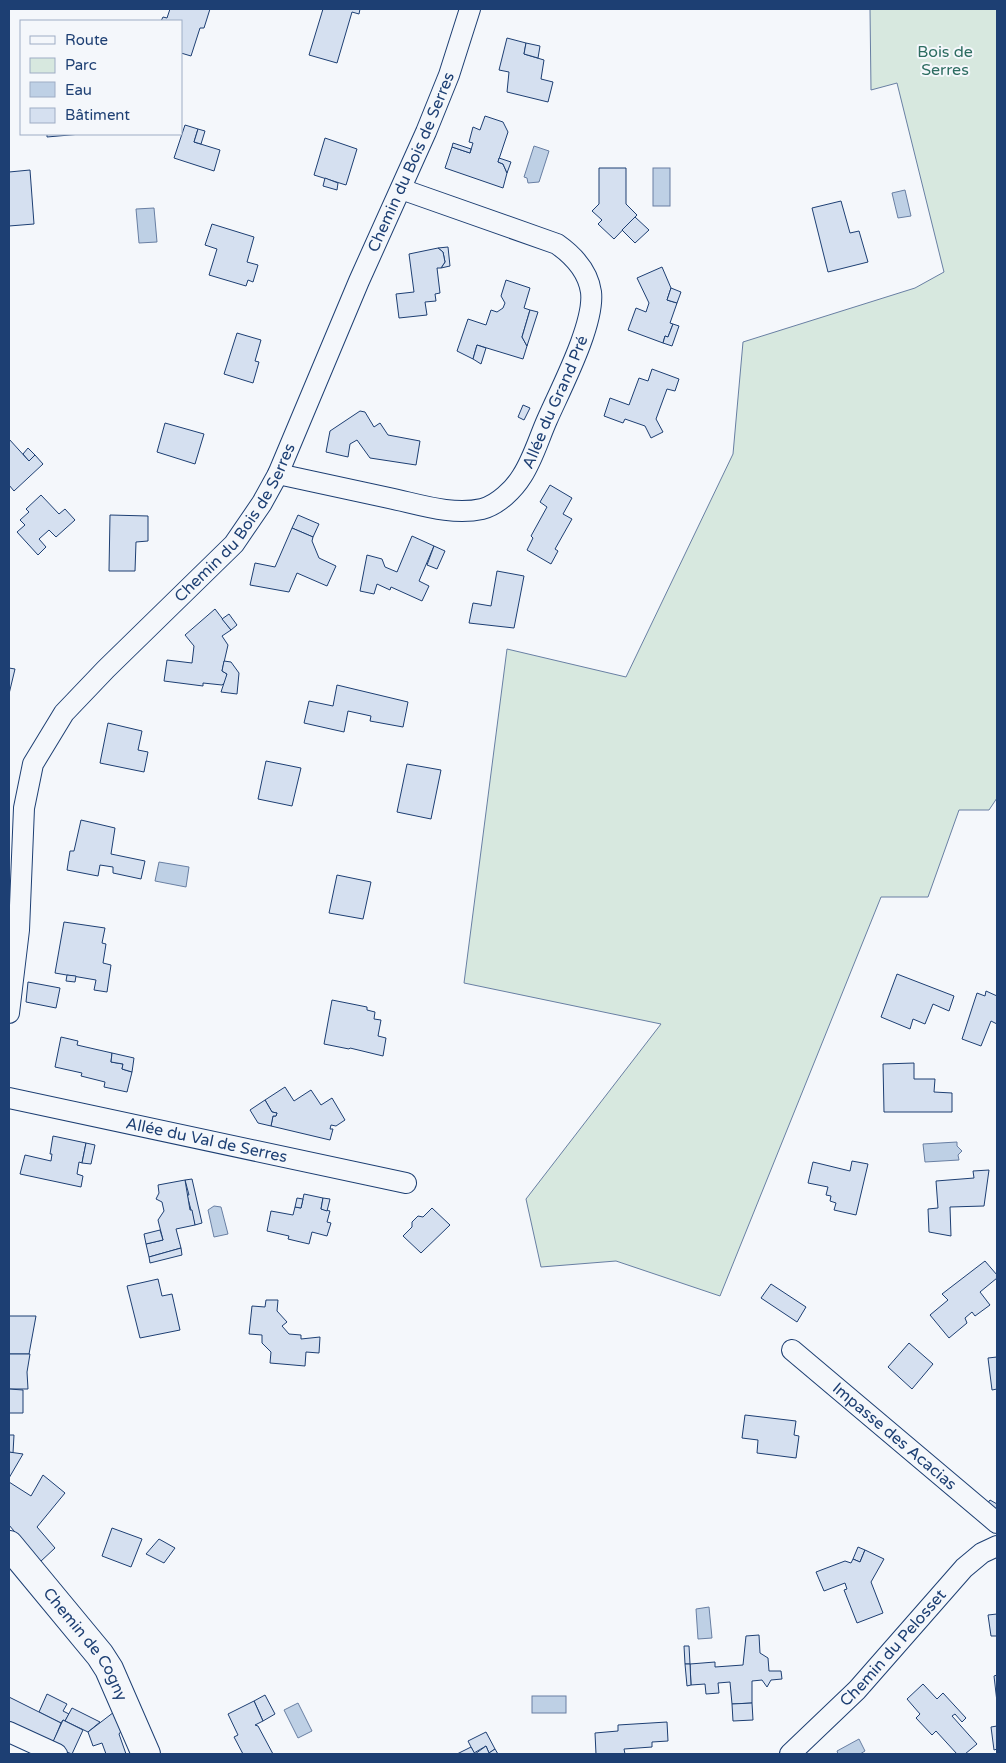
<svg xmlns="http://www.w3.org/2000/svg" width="1006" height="1763" font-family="'Varela Round',sans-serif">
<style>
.green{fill:#d7e8df;stroke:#687fa3}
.water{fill:#bed0e5;stroke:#687fa3}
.building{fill:#d5e0f0;stroke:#1d3f73}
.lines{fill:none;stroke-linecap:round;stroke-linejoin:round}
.street-casing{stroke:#1d3f73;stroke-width:22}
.secondary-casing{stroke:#1d3f73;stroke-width:30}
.street{stroke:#f4f7fb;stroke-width:20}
.secondary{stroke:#f4f7fb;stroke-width:28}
.labels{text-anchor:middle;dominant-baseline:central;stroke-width:4;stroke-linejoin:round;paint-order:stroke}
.park-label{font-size:16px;fill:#2c6c60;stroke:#f4f7fb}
.street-label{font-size:16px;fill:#1d3f73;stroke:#f4f7fb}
</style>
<rect width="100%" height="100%" fill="#f4f7fb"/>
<polygon class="green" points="870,9 997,9 997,798 989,810 959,810 928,897 881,897 720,1296 616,1261 541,1267 526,1199 661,1024 464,983 507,649 626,677 733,454 743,342 915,288 944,272 897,83 871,90"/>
<g class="water">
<polygon points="534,146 549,151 539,182 528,183 527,178 524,177"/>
<rect x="653" y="168" width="17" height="38"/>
<polygon points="905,190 911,216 898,218 892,193"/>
<polygon points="154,208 157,242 139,243 136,209"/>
<polygon points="159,862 189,867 186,887 155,881"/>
<polygon points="957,1142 957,1146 962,1151 958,1155 959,1160 925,1162 923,1144"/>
<polygon points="214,1206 221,1207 228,1234 214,1237 208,1210"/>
<polygon points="709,1607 712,1638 698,1639 696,1609"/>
<rect x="532" y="1696" width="34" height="17"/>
<polygon points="298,1703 312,1731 298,1738 284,1710"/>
<polygon points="859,1739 865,1751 860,1754 838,1754 837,1751"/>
</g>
<g class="building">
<polygon points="170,9 210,9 204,28 200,28 191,56 181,53 181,21 161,21 163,17 167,18"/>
<polygon points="323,9 360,9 359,14 352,12 337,63 309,55"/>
<polygon points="507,38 526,43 524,54 544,60 541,79 553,82 548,102 507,92 509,72 499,70"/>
<polygon points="526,43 540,46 538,58 524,54"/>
<polygon points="485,116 503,122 508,132 498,162 503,164 507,173 503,188 445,168 452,147 470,153 473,143 469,142 473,127 480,130"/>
<polygon points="185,125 198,129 194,142 220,150 214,171 174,158"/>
<polygon points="198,129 205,131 201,144 194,142"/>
<polygon points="47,134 81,134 47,137"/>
<polygon points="325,138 357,149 346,185 314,175"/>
<polygon points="453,143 471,149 470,153 452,147"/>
<polygon points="499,158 511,162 507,173 503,164 498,162"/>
<polygon points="599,168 626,168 626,204 637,215 614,239 598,224 602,220 592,211 599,204"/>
<polygon points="30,170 34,224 9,226 9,172"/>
<polygon points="325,178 338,183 337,190 323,186"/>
<polygon points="841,201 850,233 859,231 868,262 828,272 812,208"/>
<polygon points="635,217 649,230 635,243 622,230"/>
<polygon points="212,224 254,237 247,262 258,265 253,282 248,280 246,286 209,275 217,249 205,245"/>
<polygon points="448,247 450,266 441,268 445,262 443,252 438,248"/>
<polygon points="438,248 443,252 445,262 441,268 437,268 440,293 435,294 436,301 425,302 427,315 399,318 396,294 414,292 409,254"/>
<polygon points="662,267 671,288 667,300 677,303 670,323 673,324 668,337 665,336 663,343 628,330 636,308 646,312 649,303 637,278"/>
<polygon points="506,280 530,288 524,308 530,310 522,337 527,346 523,359 477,345 473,359 457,351 468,319 486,325 491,310 497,312 503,308 505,303 501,296"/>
<polygon points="671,288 681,292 677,303 667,300"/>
<polygon points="530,310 538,312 527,346 522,337"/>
<polygon points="673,324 679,326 672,346 663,343 665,336 668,337"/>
<polygon points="237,333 261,340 255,361 259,362 253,383 224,374"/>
<polygon points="477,345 486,348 481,364 473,359"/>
<polygon points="652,369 679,379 675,391 667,389 656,419 663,432 651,438 645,426 625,419 623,423 604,416 610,398 629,405 639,378 648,381"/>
<polygon points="523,405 530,408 524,420 518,417"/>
<polygon points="360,411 365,412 374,427 380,423 388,435 420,441 416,465 370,458 357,440 350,444 348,457 326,452 330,431"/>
<polygon points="165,423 204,434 195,464 157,452"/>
<polygon points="9,439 29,461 35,455 43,464 14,491 9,485"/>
<polygon points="28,448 35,455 29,461 23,454"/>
<polygon points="550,485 572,498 563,514 572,519 555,549 558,551 551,564 527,550 533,538 531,536 547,507 540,502"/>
<polygon points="41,495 59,514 65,509 75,520 56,537 49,530 39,539 46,547 38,555 17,532 25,525 20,520 29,512 26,509"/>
<polygon points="110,515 148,516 148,541 136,542 135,571 109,571"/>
<polygon points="298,515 319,524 313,537 292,528"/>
<polygon points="292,528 313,537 312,541 319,558 336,566 327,586 297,573 289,592 250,585 255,563 275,567"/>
<polygon points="412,536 434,546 419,581 429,586 422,601 391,587 390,590 377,584 374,594 360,591 367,555 382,559 385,567 397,572"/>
<polygon points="434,546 445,551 437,569 427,565"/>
<polygon points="497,571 524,576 514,628 469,623 473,603 491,606"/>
<polygon points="215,609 231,630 222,636 228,645 222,671 227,674 226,682 222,685 203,683 203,686 164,681 167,660 192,663 194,646 185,635"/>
<polygon points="229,614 237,625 231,630 222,619"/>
<polygon points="224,661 231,662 239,673 237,694 221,692 227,674 222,671"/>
<polygon points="9,668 15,669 9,694"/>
<polygon points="337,685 408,702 403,727 370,721 371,716 348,711 344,732 304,723 309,701 333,706"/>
<polygon points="108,723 142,731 138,750 148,752 144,772 100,763"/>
<polygon points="266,761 301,768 292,806 258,799"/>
<polygon points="407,764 441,770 431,819 397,812"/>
<polygon points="81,820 115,828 111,854 145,861 141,879 113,873 113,867 100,865 98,876 67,870 70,851 74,851"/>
<polygon points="337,875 371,882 363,919 329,913"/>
<polygon points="64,922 105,928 102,943 106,944 103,963 111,965 107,992 94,990 96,980 55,973"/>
<polygon points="897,974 954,996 949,1011 933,1004 925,1024 913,1019 910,1029 881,1017"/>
<polygon points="67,975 76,976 75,982 66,981"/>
<polygon points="28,982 60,988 56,1008 26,1002"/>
<polygon points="986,991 997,996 997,1024 991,1021 981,1046 962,1039 977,993 985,996"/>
<polygon points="332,1000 367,1007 367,1010 375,1012 374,1019 381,1020 378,1036 386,1038 383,1056 350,1048 349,1049 324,1044"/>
<polygon points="61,1037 78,1041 77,1045 112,1053 111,1062 123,1064 122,1069 132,1072 127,1092 104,1087 105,1082 81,1076 82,1073 55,1067"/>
<polygon points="112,1053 134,1058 132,1072 122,1069 123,1064 111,1062"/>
<polygon points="914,1063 914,1079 935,1079 934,1092 952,1093 952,1112 884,1112 883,1064"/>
<polygon points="285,1087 294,1101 311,1090 321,1105 332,1098 345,1120 336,1126 331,1125 330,1129 333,1129 330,1140 271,1126 273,1116 276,1116 277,1113 272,1112 265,1100"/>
<polygon points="265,1100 272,1112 277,1113 276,1116 273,1116 271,1126 258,1123 250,1110"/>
<polygon points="53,1136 86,1143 82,1163 79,1162 77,1174 83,1176 81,1187 20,1174 25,1155 51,1161 52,1154 50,1154"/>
<polygon points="86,1143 95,1145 91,1164 82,1163"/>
<polygon points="852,1161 868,1164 856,1215 834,1210 836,1203 830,1201 831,1196 826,1195 828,1187 808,1183 813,1162 850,1171"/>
<polygon points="989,1170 984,1206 950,1207 951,1236 929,1232 928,1209 938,1208 936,1181 974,1178 973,1171"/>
<polygon points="192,1179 202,1223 195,1225 187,1195 189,1195 185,1180"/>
<polygon points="185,1180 190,1210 192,1210 195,1225 176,1229 181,1248 149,1257 146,1244 163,1240 158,1220 164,1211 162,1202 156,1199 159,1193 158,1185"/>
<polygon points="304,1194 323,1198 321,1209 330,1211 327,1222 331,1223 327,1236 312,1232 309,1244 288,1239 289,1236 267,1231 271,1211 293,1215 295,1207 301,1208"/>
<polygon points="297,1198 303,1199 301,1208 295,1207"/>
<polygon points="323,1198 330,1199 327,1211 321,1209"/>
<polygon points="432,1208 450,1225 421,1253 403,1236 412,1227 412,1222 418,1216 423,1217"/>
<polygon points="160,1230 163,1240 146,1244 144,1234"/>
<polygon points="181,1248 182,1255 150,1263 149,1257"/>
<polygon points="985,1261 997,1275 997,1278 980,1292 990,1305 975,1316 972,1312 965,1318 967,1323 949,1338 930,1315 948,1300 942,1294"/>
<polygon points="158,1279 162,1296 172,1294 180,1330 140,1338 127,1286"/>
<polygon points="771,1284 806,1307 797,1322 761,1298"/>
<polygon points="266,1300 278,1300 277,1311 287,1322 282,1326 289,1334 301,1335 301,1339 320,1337 319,1353 306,1352 305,1366 270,1363 271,1352 262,1343 262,1335 249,1334 252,1306 265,1307"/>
<polygon points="9,1316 36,1316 29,1354 9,1354"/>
<polygon points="909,1343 933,1364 912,1389 888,1367"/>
<polygon points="9,1354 30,1354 27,1372 28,1389 9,1389"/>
<polygon points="997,1357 997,1389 992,1390 988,1358"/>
<polygon points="9,1389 23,1390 23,1413 9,1413"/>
<polygon points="745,1415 796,1421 794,1435 799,1436 796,1458 757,1453 758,1440 742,1438"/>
<polygon points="9,1435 14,1435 13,1453 9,1452"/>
<polygon points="9,1452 23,1454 9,1478"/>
<polygon points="43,1475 65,1493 37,1527 55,1548 40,1562 9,1525 9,1482 31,1496"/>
<polygon points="990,1500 997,1504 997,1512 987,1504"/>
<polygon points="112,1528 142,1539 131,1567 102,1556"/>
<polygon points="159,1539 175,1548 164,1563 146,1554"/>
<polygon points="858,1547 865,1550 860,1562 853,1559"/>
<polygon points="865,1550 884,1559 871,1582 883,1613 857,1623 844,1590 847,1589 845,1583 824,1591 816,1572 845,1561 851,1563 853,1559 860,1562"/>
<polygon points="997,1614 997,1636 991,1636 988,1615"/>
<polygon points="759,1635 760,1653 768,1658 769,1671 781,1671 782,1679 771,1680 767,1687 762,1680 752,1681 752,1703 732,1704 730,1682 718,1683 719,1693 706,1694 705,1684 691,1685 690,1664 715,1662 715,1667 743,1665 746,1636"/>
<polygon points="684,1646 689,1646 690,1664 685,1664"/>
<polygon points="685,1664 690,1664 691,1685 687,1686"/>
<polygon points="997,1675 997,1702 994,1676"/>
<polygon points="923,1684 937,1699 943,1693 966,1718 962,1722 955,1714 952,1716 977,1744 965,1754 957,1754 936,1731 932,1735 916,1718 920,1714 907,1699"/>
<polygon points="47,1694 67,1704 63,1711 69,1714 65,1721 63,1720 61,1723 39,1712"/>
<polygon points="265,1695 275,1714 263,1721 254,1701"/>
<polygon points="9,1697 61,1723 53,1743 9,1721"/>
<polygon points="254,1701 263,1721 255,1725 258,1726 273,1754 243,1754 234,1737 238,1735 228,1714"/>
<polygon points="752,1703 753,1720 733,1721 732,1704"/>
<polygon points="72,1708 100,1722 88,1732 65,1721"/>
<polygon points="114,1712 122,1730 119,1734 126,1754 106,1754 102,1743 93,1746 88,1732"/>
<polygon points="63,1720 83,1730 72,1754 51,1746"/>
<polygon points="667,1722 668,1741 652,1742 652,1747 624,1749 625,1754 596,1754 595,1733 618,1731 618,1725"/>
<polygon points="997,1726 997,1749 994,1750 991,1727"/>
<polygon points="486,1732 495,1749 489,1753 486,1746 474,1753 468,1741"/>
<polygon points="486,1746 489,1753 495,1749 498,1754 475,1754"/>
<polygon points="471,1747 475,1754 457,1754"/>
</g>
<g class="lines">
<defs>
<g id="street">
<path id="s1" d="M278,474c37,8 74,16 111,24 29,6 63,18 93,11 16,-4 32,-20 40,-33 11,-17 17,-38 25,-56 13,-30 48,-96 44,-128 -3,-21 -17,-36 -34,-48l-156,-55"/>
<path id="s2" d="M9,1013l10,-83 5,-122 9,-44 31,-51 42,-44 128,-125 28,-41 16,-29 81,-193 67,-149 23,-57 21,-66"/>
<path id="s3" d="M9,1098l397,85"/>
<path id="s4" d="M792,1350l205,173"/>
<polyline points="9,1732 57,1754"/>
<path id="s5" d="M790,1754l67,-64 107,-122 18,-15 15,-7"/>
</g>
<g id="secondary">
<path id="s6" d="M9,1545l91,110 9,14 37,85"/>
</g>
</defs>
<use href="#street" class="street-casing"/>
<use href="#secondary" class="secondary-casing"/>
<use href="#street" class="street"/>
<use href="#secondary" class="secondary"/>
</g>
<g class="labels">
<g class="park-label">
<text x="945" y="52">Bois de<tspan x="945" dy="18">Serres</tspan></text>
</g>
<g class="street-label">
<text stroke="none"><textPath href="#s2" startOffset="972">Chemin du Bois de Serres</textPath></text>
<text stroke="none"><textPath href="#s1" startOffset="342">Allée du Grand Pré</textPath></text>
<text stroke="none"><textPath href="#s2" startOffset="568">Chemin du Bois de Serres</textPath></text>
<text stroke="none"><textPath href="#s3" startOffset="202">Allée du Val de Serres</textPath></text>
<text stroke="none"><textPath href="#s4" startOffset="134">Impasse des Acacias</textPath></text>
<text stroke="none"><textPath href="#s6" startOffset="126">Chemin de Cogny</textPath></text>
<text stroke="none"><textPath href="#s5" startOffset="148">Chemin du Pelosset</textPath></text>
</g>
</g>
<rect width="1006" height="1763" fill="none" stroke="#1d3f73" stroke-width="20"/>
<rect x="20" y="20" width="162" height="115" fill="#f4f7fb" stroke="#9eadc5"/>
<rect x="30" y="36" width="25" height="8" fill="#f4f7fb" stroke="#9eadc5"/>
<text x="65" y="45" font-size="15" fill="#1d3f73">Route</text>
<rect x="30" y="58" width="25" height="15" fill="#d7e8df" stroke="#9eadc5"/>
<text x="65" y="70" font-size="15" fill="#1d3f73">Parc</text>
<rect x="30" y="82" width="25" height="15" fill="#bed0e5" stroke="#9eadc5"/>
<text x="65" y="95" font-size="15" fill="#1d3f73">Eau</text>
<rect x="30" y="108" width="25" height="15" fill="#d5e0f0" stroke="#9eadc5"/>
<text x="65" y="120" font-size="15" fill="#1d3f73">Bâtiment</text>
</svg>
